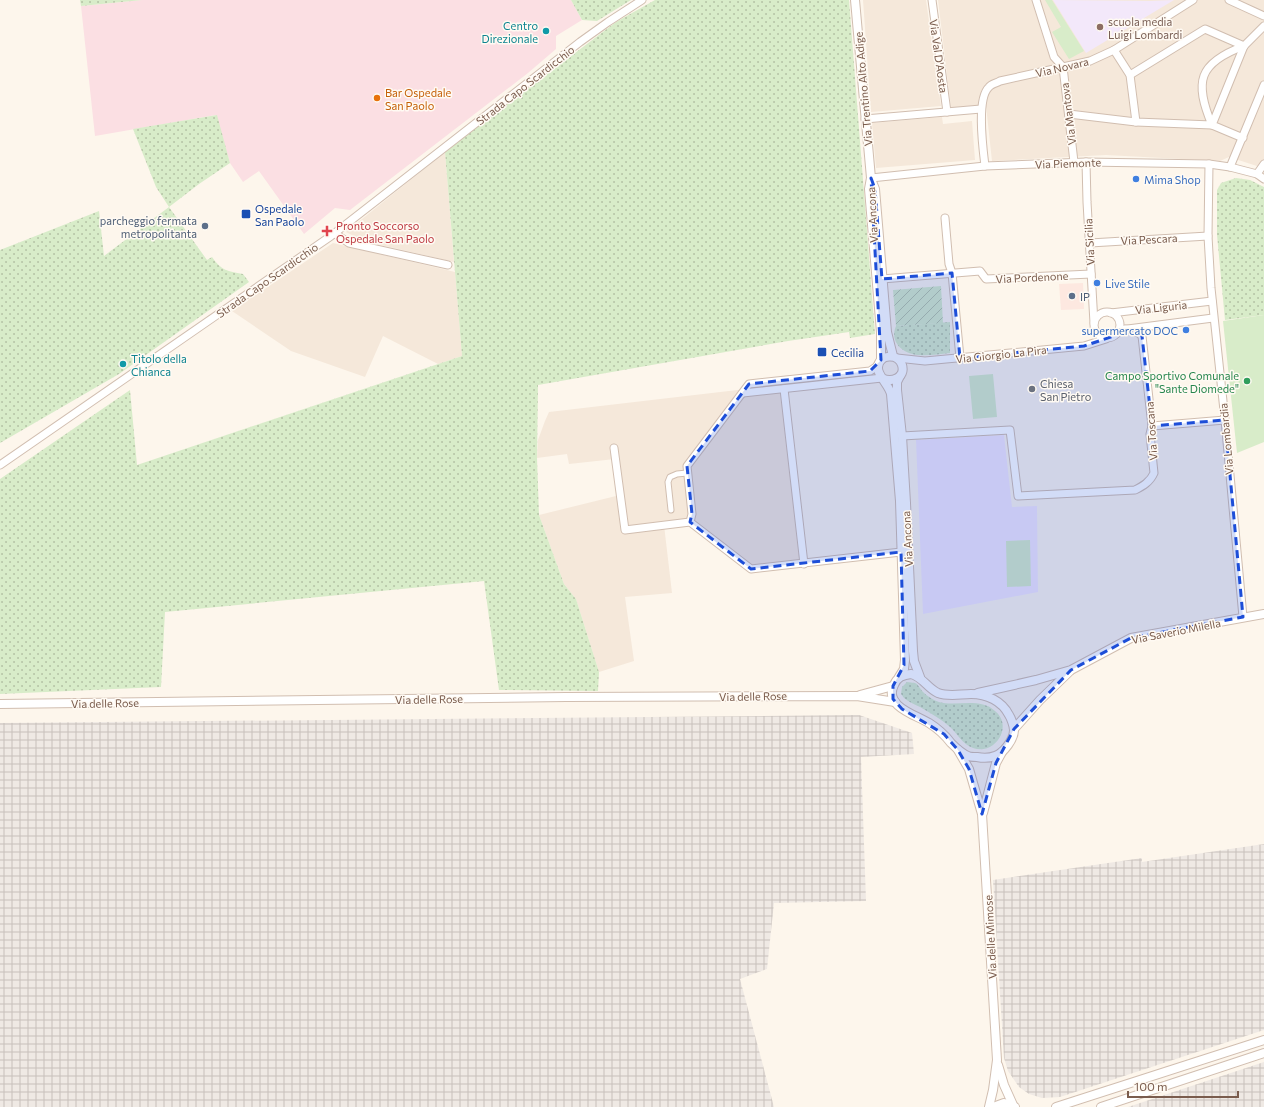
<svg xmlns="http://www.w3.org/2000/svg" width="1264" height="1107" font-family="Commissioner,sans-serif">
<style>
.residential{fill:#f5e8da}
.commercial{fill:#fde8e0}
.industrial{fill:url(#industrial-grid)}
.education{fill:#f3e8fa}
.medical{fill:#fbdfe3}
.grass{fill:url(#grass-dots)}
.garden{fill:url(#garden-furrows)}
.pitch{fill:#d8ecc9}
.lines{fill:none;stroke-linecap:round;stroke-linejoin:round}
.pedestrian-casing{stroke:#d1beb0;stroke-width:7}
.minor-casing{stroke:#d1beb0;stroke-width:9}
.tertiary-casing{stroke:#d1beb0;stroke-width:10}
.pedestrian{stroke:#fff;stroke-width:5}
.minor{stroke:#fff;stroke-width:7}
.tertiary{stroke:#fff;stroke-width:8}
.marked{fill:#1d4ed8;fill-opacity:0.2;stroke:#1d4ed8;stroke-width:3;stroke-dasharray:8 5;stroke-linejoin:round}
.education-dot{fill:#8d6e63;stroke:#fffaf3;stroke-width:1.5}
.culture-dot{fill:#0f9aa8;stroke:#fffaf3;stroke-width:1.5}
.food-dot{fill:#e8710a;stroke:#fffaf3;stroke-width:1.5}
.shop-dot{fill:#3f7fe0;stroke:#fffaf3;stroke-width:1.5}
.transit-dot{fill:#1a4fb4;stroke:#fffaf3;stroke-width:1.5}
.service-dot{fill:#5c6f8a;stroke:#fffaf3;stroke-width:1.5}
.health-dot{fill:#e0444e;stroke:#fffaf3;stroke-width:1.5}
.leisure-dot{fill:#2e9e5b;stroke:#fffaf3;stroke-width:1.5}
.worship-dot{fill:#6b7280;stroke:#fffaf3;stroke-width:1.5}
.labels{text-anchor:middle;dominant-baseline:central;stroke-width:3;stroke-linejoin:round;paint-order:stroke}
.education-label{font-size:11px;fill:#785e54;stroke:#fffaf3;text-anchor:start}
.culture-label{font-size:11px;fill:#0d838f;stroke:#fffaf3;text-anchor:end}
.street-label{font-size:11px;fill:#7a5c4d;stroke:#fffaf3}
.food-label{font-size:11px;fill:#c56008;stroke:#fffaf3;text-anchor:start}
.shop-label{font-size:11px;fill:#366cbe;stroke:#fffaf3;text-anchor:start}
.transit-label{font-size:11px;fill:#164399;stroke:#fffaf3;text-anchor:start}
.service-label{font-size:11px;fill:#4e5e75;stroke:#fffaf3;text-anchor:end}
.health-label{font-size:11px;fill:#be3a42;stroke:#fffaf3;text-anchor:start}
.leisure-label{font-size:11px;fill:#27864d;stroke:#fffaf3;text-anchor:end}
.worship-label{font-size:11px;fill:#5b616d;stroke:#fffaf3;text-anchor:start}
</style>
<defs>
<pattern id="industrial-grid" width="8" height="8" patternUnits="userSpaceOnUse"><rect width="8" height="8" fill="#efe9e4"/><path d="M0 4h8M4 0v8" fill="none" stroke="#c7c0bb"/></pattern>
<pattern id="grass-dots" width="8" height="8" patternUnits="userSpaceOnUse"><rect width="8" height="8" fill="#d8ecc9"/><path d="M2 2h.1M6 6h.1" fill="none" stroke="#b4c2a5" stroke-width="1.8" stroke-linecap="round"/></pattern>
<pattern id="garden-furrows" width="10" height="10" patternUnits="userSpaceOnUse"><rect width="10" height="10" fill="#d8ecc9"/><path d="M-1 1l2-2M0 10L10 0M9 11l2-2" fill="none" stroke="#b4c2a5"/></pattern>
</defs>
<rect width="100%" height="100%" fill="#fdf6ec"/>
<g class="residential">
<polygon points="863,0 926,0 941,106 871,112"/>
<polygon points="938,0 1264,0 1264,171 1260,167 1229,157 1220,161 1106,155 992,161 986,106 951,108"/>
<polygon points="942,117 943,124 972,121 975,160 876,168 872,123"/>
<polygon points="445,152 454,262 364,241 346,232"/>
<polygon points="333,243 455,272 462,356 438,364 383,336 365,377 291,351 232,311"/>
<polygon points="746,389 784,389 804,564 751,569 690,522 664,525 672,593 625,597 634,661 599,672 576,599 564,584 539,515 620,495 615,459 569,464 567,454 537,458 538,440 545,421 549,412"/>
</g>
<polygon class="commercial" points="1083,283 1084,309 1061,310 1059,284"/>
<g class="industrial">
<polygon points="859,715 912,733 914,754 861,757 866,901 774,903 767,969 740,979 774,1107 0,1107 0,723"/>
<polygon points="1264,844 1264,1030 1060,1097 1042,1098 1029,1094 1019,1087 1008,1071 1004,1058 993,880 1142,858 1142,862"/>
<polygon points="1264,1062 1264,1107 1128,1107"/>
</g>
<g class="education">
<polygon points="1053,0 1150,1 1174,0 1086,53"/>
<polygon points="1004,435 1012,507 1037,506 1038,592 923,614 916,440"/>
</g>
<polygon class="medical" points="142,0 571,0 582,20 556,36 556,49 528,73 350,210 335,208 304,234 259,171 243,182 230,163 216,115 95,136 81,6"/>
<g class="grass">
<polygon points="80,0 142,0 81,6"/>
<polygon points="571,0 631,0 597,21 582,20"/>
<polygon points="655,0 849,0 875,334 850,338 849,332 788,341 538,385 537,458 539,515 564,584 576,599 599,672 598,691 499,690 484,581 165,612 161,687 0,694 0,479 130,390 137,465 462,356 445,152 468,134 616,22"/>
<path d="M217,115l13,48 -31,21 -30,23 38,53 5,-3c10,14 15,14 31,17l6,8 -130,92 -119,69v-193l99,-39 5,45 65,-49 -13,-20 -23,-58z"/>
<polygon points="1236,178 1250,180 1264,187 1264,315 1225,320 1217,235 1217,190 1221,183"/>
<path d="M950,322v31c-10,1 -21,3 -32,2 -15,-1 -29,-13 -22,-29z"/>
<path d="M907,682l8,1c4,2 5,6 8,9 4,4 10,8 16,10 17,5 41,-5 56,9 19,15 0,45 -22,37 -11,-4 -15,-14 -23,-21 -9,-8 -20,-14 -30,-20 -6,-3 -11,-5 -16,-9l-3,-4 1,-7z"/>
</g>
<polygon class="garden" points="941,286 943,323 896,326 893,290"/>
<g class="pitch">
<polygon points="1045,0 1052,0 1084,51 1069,59 1052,32 1061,27"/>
<polygon points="1264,315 1264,442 1237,453 1223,321"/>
<polygon points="993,374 997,417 973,419 969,376"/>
<polygon points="1030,540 1031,586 1007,587 1006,541"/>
</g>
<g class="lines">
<defs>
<polyline id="pedestrian" points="671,510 668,482 670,477 677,474 687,473"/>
<g id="minor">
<polyline points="932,0 947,112"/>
<polyline points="1036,0 1054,57 1063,67 1074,162"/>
<polyline points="1229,0 1264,16"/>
<polyline points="1114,50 1130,75 1136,122"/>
<polyline points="1130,75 1205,29 1244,46"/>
<path d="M1069,114l67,8 76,3c-18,-43 -14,-62 32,-79"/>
<polyline points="865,119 981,109"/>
<polyline points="1243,138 1212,125 1244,46 1264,26"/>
<polyline points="1086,162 1087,202 1094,323"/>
<polyline points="1209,164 1208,236 1211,288 1225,420 1243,617"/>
<path d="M985,166c-2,-17 -9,-67 4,-79 2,-3 8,-4 11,-6l90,-20 24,-11 79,-50"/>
<polyline points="1230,167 1264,85"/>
<polyline points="1257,174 1264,164"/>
<polyline points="871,178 985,166 1086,162 1209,164 1230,167 1257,174 1264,179"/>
<polyline points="945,218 949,264 952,273 960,358"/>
<polyline points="334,233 349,243 448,265"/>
<polyline points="1090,243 1208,236"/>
<polyline points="882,279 980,271 986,279 1091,274"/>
<circle cx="1107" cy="325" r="13"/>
<polyline points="1111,313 1212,301"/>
<polyline points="1120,330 1213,318"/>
<polyline points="897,358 925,361 1084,346 1106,339"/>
<polyline points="784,389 804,564"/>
<polyline points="743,393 882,378"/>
<polyline points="1152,426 1225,420"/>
<path d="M902,436l108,-6 8,66 117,-6c8,-4 15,-8 19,-17l-4,-39 2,-8 -10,-90 -7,-6 -10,-1"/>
<polyline points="614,448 625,530 690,522 751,569 901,552"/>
<polyline points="0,465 331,236 580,42 608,22 642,0"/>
<polyline points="690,522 692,514 687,466 749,384 870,371 876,367 879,363"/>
</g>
<g id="tertiary">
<polyline points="855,0 871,178 869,189 881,332 881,360"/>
<polyline points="871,179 875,189 887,332 893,356"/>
<polyline points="900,376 897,382 897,390 902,436 906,503 913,651 914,661 920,677"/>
<path d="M882,378c9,5 24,0 20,-13 -4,-12 -23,-11 -24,2 -1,8 11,18 13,27l9,107 5,159 -1,9 -5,8"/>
<path d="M911,674c12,3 16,14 27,19 11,4 22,1 33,1 16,0 31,7 38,21 2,3 5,11 5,15 0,9 -10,23 -19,26 -5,2 -13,2 -18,1 -3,0 -7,0 -9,-1 -7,-3 -12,-8 -17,-13 -6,-8 -14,-15 -22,-20 -13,-8 -46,-17 -35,-38 3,-8 9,-10 17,-11z"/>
<polyline points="978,693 1036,680 1071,670 1131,638 1264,614"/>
<polyline points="860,695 893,686"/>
<polyline points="0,704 566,697 857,696 895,702"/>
<polyline points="1014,729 1040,700 1070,671"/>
<polyline points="958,750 969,769 982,814 997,1060 993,1090 989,1107"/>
<polyline points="983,813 996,763 1002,752"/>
<polyline points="998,1065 1004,1085 1013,1105"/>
<polyline points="993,1107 1004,1103 1015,1107"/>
<polyline points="1056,1107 1264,1040"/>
<polyline points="1101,1107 1264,1053"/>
</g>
</defs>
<use href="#pedestrian" class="pedestrian-casing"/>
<use href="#minor" class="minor-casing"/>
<use href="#tertiary" class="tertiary-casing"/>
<use href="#pedestrian" class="pedestrian"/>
<use href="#minor" class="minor"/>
<use href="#tertiary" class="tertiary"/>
</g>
<path class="marked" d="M871,178l4,11 7,90 70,-6 8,85 124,-12 30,-10 6,-6h15l7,6 10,90 73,-6 18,197 -112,21 -60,32 -57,59 -18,34 -14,51 -13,-45 -11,-19 -14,-16 -42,-25 -9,-10v-13l11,-21 -3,-113 -150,17 -61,-47 2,-8 -5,-48 62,-82 121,-13 11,-11z"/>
<circle class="education-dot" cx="1100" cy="27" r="4"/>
<g class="culture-dot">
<circle cx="546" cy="31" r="4"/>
<circle cx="123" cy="364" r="4"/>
</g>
<circle class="food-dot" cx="377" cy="98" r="4"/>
<g class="shop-dot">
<circle cx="1136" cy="179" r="4"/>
<circle cx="1097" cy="283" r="4"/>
<circle cx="1186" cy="330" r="4"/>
</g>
<g class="transit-dot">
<rect x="241" y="209" width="10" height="10" rx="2"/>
<rect x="817" y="347" width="10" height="10" rx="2"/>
</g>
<g class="service-dot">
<circle cx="205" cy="226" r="4"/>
<circle cx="1072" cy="296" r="4"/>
</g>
<path class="health-dot" d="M325 225h4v4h4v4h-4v4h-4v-4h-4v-4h4z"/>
<circle class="leisure-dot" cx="1247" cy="381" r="4"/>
<circle class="worship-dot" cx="1032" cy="389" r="4"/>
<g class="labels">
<g class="education-label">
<text x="1108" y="21">scuola media<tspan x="1108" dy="13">Luigi Lombardi</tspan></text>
</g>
<g class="culture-label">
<text x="538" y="25">Centro<tspan x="538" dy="13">Direzionale</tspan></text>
<text x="131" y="358" text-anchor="start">Titolo della<tspan x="131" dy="13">Chianca</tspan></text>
</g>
<g class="street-label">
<text transform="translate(939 56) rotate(82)">Via Val D'Aosta</text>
<text transform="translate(1062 67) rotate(-13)">Via Novara</text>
<text transform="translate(525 85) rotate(-38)">Strada Capo Scardicchio</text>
<text transform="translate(863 89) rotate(-95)">Via Trentino Alto Adige</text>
<text transform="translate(1068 114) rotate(-97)">Via Mantova</text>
<text transform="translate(1068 163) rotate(-2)">Via Piemonte</text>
<text transform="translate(872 215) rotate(-93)">Via Ancona</text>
<text transform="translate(1149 239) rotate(-3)">Via Pescara</text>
<text transform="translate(1089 242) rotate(-93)">Via Sicilia</text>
<text transform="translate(1032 277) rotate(-3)">Via Pordenone</text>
<text transform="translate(267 280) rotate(-35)">Strada Capo Scardicchio</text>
<text transform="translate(1161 307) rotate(-6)">Via Liguria</text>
<text transform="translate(1001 354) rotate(-6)">Via Giorgio La Pira</text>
<text transform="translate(1151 431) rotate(-94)">Via Toscana</text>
<text transform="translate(1226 439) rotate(-95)">Via Lombardia</text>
<text transform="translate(907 539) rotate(-93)">Via Ancona</text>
<text transform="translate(1176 631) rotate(-11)">Via Saverio Milella</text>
<text transform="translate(753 696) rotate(-1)">Via delle Rose</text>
<text transform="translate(429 699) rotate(-1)">Via delle Rose</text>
<text transform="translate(105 703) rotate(-1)">Via delle Rose</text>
<text transform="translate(990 937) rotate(-93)">Via delle Mimose</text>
</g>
<g class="food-label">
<text x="385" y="92">Bar Ospedale<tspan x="385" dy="13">San Paolo</tspan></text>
</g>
<g class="shop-label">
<text x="1144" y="179">Mima Shop</text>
<text x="1105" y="283">Live Stile</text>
<text x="1178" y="330" text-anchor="end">supermercato DOC</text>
</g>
<g class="transit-label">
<text x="255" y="208">Ospedale<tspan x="255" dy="13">San Paolo</tspan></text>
<text x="831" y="352">Cecilia</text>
</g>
<g class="service-label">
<text x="197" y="220">parcheggio fermata<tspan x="197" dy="13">metropolitanta</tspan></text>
<text x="1080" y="296" text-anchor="start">IP</text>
</g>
<g class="health-label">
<text x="336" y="225">Pronto Soccorso<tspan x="336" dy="13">Ospedale San Paolo</tspan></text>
</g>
<g class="leisure-label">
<text x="1239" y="375">Campo Sportivo Comunale<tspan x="1239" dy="13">"Sante Diomede"</tspan></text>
</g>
<g class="worship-label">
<text x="1040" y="383">Chiesa<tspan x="1040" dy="13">San Pietro</tspan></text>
</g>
</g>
<path d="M1128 1091v6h110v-6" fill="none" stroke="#7a5c4d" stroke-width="2"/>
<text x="1134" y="1091" font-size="12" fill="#7a5c4d" stroke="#fffaf3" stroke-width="3" paint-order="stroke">100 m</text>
</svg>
